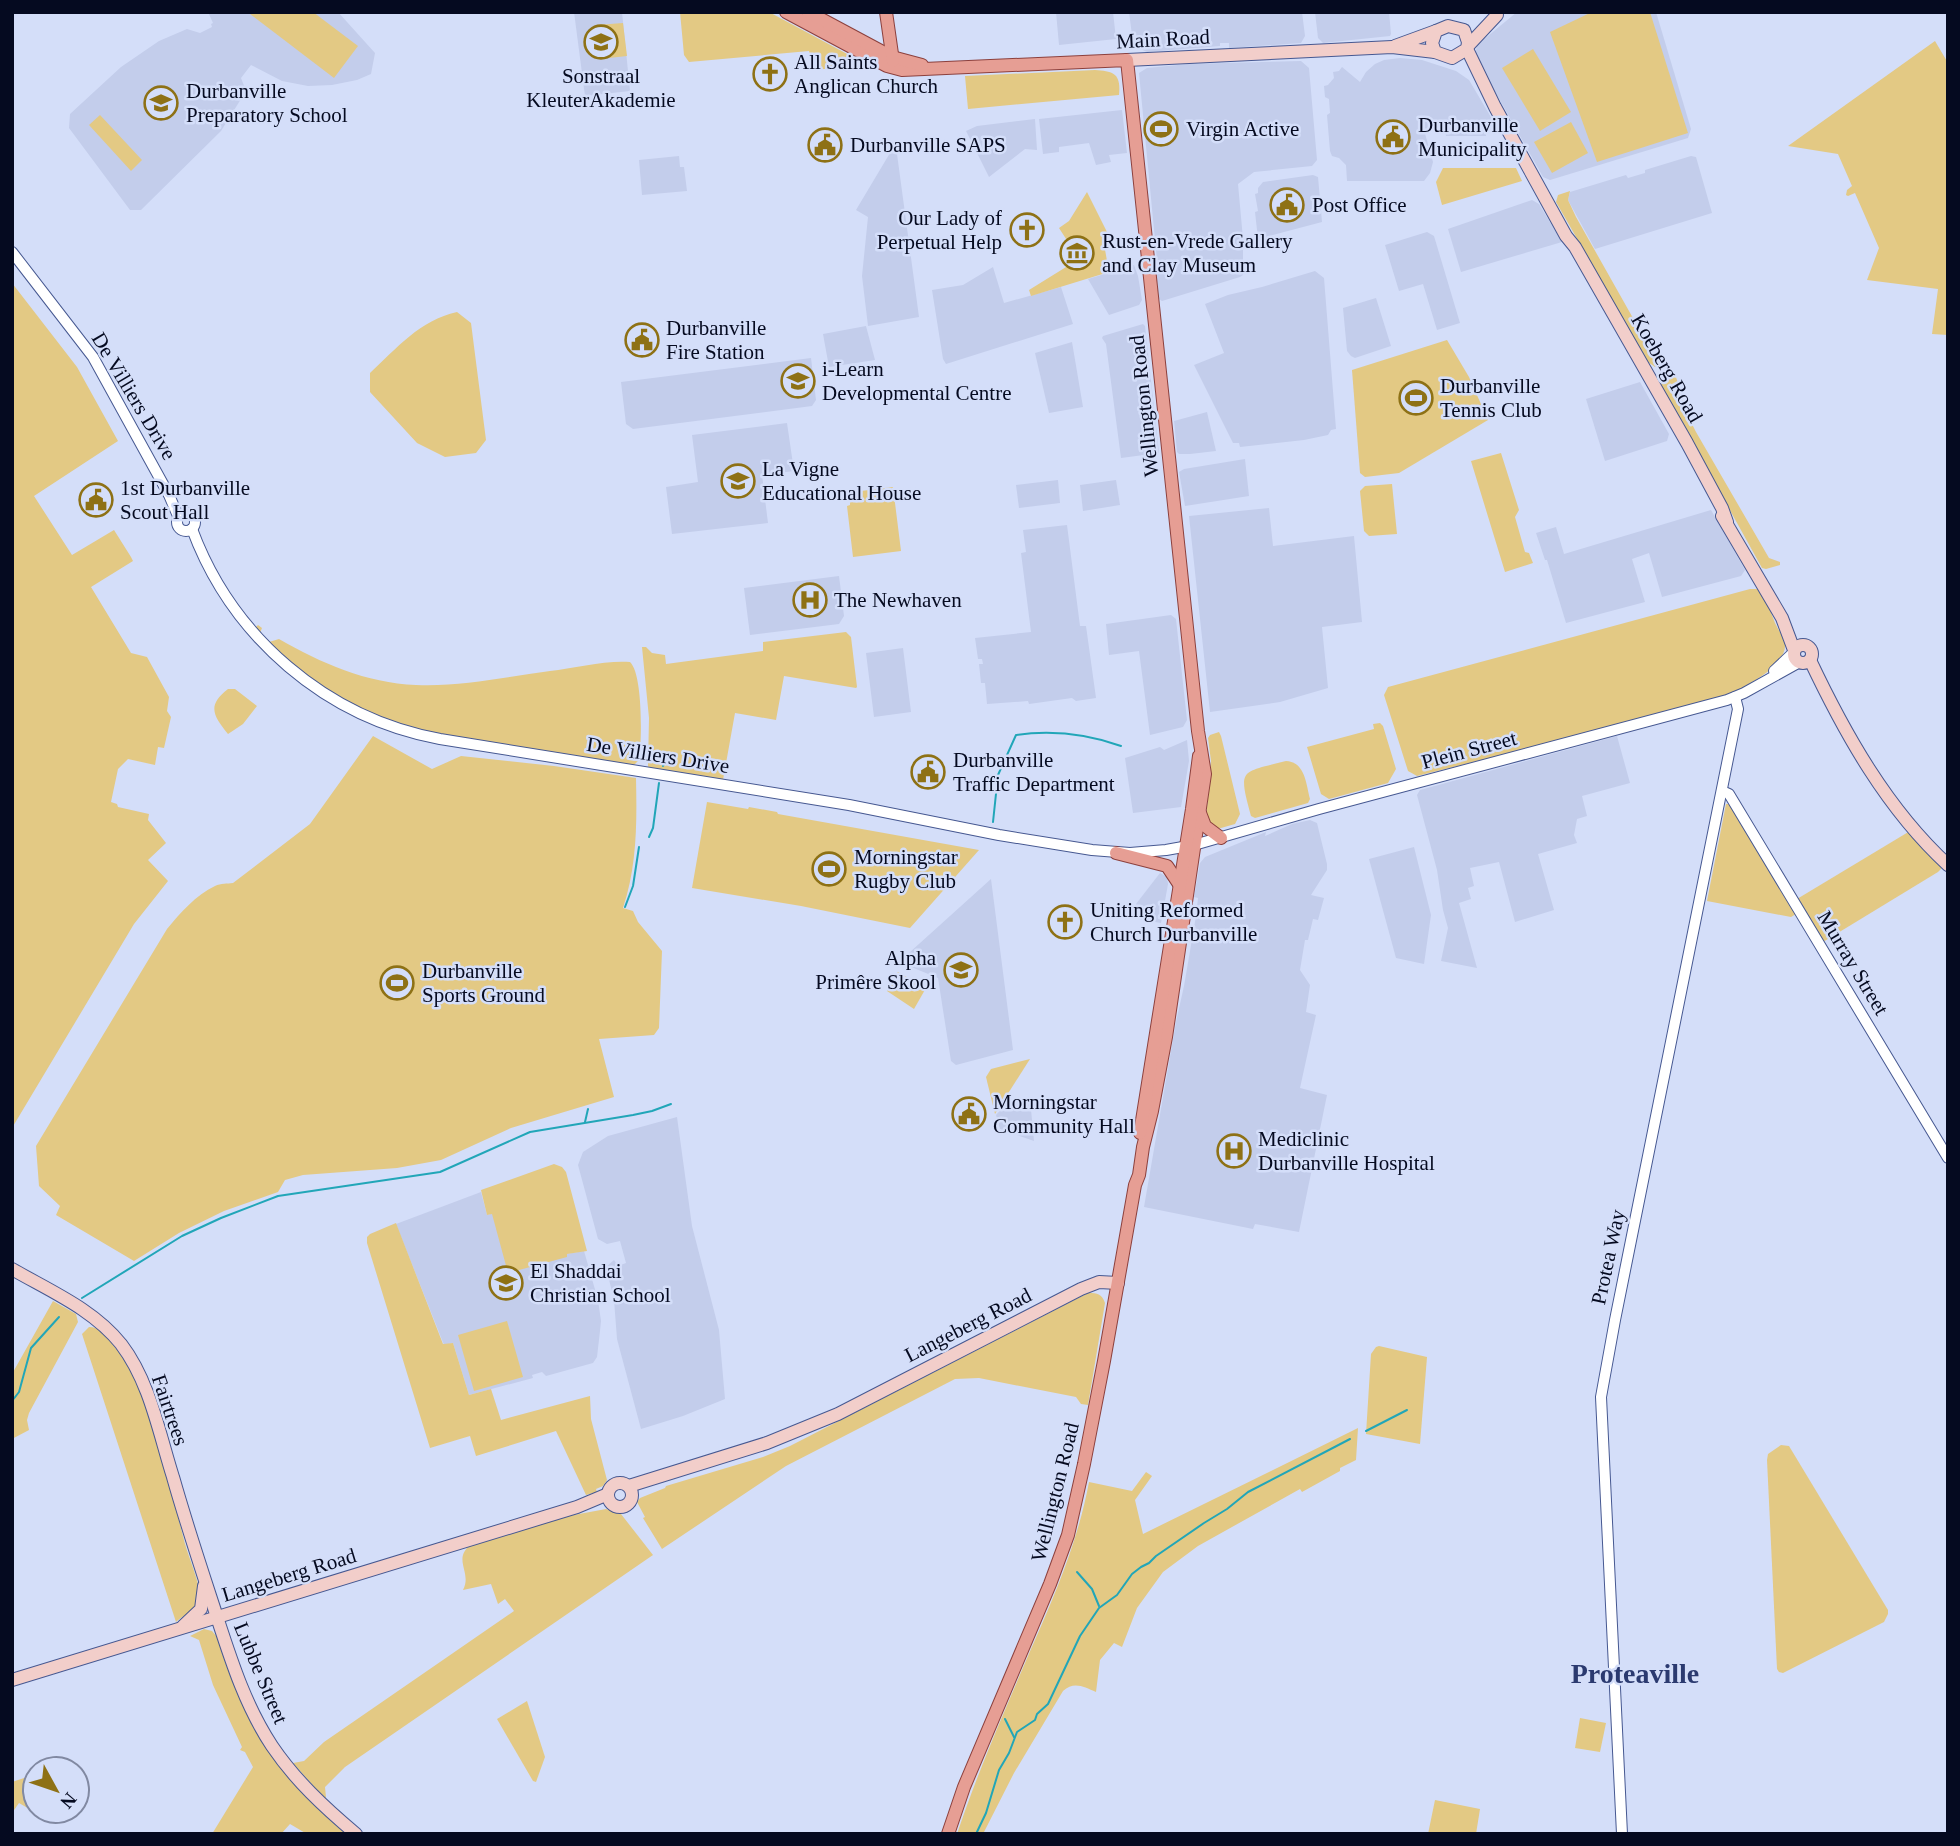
<svg xmlns="http://www.w3.org/2000/svg" width="1960" height="1846" font-family="Georgia,serif">
<style>
.built{fill:#c3cdeb}
.green{fill:#e3c984}
.lines{fill:none;stroke-linecap:round;stroke-linejoin:round}
.stream{stroke:#21a6b8;stroke-width:2}
.tertiary-casing{stroke:#465891;stroke-width:12}
.secondary-casing{stroke:#465891;stroke-width:14}
.primary-casing{stroke:#8c403d;stroke-width:14}
.tertiary{stroke:#fff;stroke-width:10}
.secondary{stroke:#f2ceca;stroke-width:12}
.primary{stroke:#e69e94;stroke-width:12}
.labels{text-anchor:middle;dominant-baseline:central;stroke-width:5;stroke-linejoin:round;paint-order:stroke}
.street-label{font-size:21px;fill:#050a20;stroke:#d4def9}
.poi-label{font-size:21px;fill:#050a20;stroke:#d4def9;text-anchor:start}
.district-label{font-size:28px;font-weight:bold;fill:#2b3a70;stroke:#d4def9}
</style>
<rect width="100%" height="100%" fill="#d4def9"/>
<g class="built">
<polygon points="208,12 338,12 375,53 371,74 357,80 332,85 308,86 282,81 251,65 241,78 246,91 221,131 141,210 130,210 69,128 70,114 121,67 159,41 187,29 200,33 212,27 211,24 213,23"/>
<polygon points="574,12 622,12 630,91 585,96"/>
<polygon points="1056,12 1113,12 1116,39 1059,45"/>
<polygon points="1129,12 1302,12 1305,36 1301,43 1229,48 1229,43 1220,43 1220,46 1147,52 1138,48 1133,43"/>
<polygon points="1315,12 1389,12 1391,34 1390,36 1323,43 1318,38"/>
<polygon points="1517,12 1656,12 1691,129 1688,138 1550,180 1543,177 1475,56 1477,45"/>
<polygon points="1400,58 1422,60 1456,71 1469,80 1495,124 1494,130 1486,130 1486,136 1446,136 1445,130 1424,130 1433,162 1430,173 1424,181 1347,181 1346,165 1339,158 1332,156 1330,151 1327,115 1330,113 1329,99 1325,97 1324,86 1328,85 1334,78 1333,72 1339,71 1342,67 1360,82 1366,72 1375,64 1384,60"/>
<polygon points="1301,61 1309,68 1317,160 1312,166 1254,172 1238,184 1243,239 1243,275 1240,277 1162,301 1159,299 1156,272 1158,271 1139,73 1147,68 1188,64"/>
<polygon points="1122,110 1127,153 1109,155 1111,162 1096,165 1089,143 1059,147 1059,152 1043,154 1039,119"/>
<polygon points="1035,119 1037,150 1025,149 989,177 966,131 977,126"/>
<polygon points="890,153 897,154 919,317 868,326 862,276 868,217 856,210"/>
<polygon points="679,156 680,167 684,167 687,191 642,195 639,160"/>
<polygon points="1691,156 1696,157 1712,213 1595,249 1568,200 1570,192 1626,175 1628,178 1645,173 1645,170"/>
<polygon points="1313,175 1318,177 1322,222 1258,239 1255,212 1258,211 1255,194 1258,193 1258,188 1263,182"/>
<polygon points="1532,200 1539,204 1562,242 1461,272 1448,229"/>
<polygon points="1427,232 1434,236 1460,323 1437,330 1423,284 1399,291 1385,245"/>
<polygon points="1134,265 1138,276 1142,300 1139,305 1109,315 1088,279"/>
<polygon points="993,267 1004,303 1061,287 1073,324 946,364 943,359 932,290 963,285"/>
<polygon points="1315,271 1324,278 1336,429 1331,430 1328,435 1304,440 1240,447 1239,443 1233,443 1194,365 1224,353 1205,304 1228,295 1262,287"/>
<polygon points="1376,298 1391,346 1355,358 1351,356 1347,351 1343,308"/>
<polygon points="1143,324 1145,326 1159,453 1121,458 1106,344 1102,338 1103,336"/>
<polygon points="866,326 875,360 829,367 823,334"/>
<polygon points="1072,342 1083,407 1049,413 1035,353"/>
<polygon points="811,358 816,400 812,406 633,429 626,424 621,382"/>
<polygon points="1640,382 1669,434 1667,441 1605,461 1586,399"/>
<polygon points="1207,412 1216,451 1190,454 1179,454 1177,452 1174,421"/>
<polygon points="787,423 794,471 762,475 768,523 672,534 666,487 698,482 692,435"/>
<polygon points="1245,459 1249,496 1185,506 1179,472 1184,469"/>
<polygon points="1058,480 1060,503 1019,508 1016,485"/>
<polygon points="1116,480 1120,505 1083,511 1080,485"/>
<polygon points="1269,508 1273,546 1354,536 1362,622 1322,627 1328,688 1280,702 1210,712 1189,516"/>
<polygon points="1711,510 1745,570 1741,576 1662,597 1649,553 1632,559 1645,602 1566,623 1547,560 1545,560 1536,533 1556,527 1564,554"/>
<polygon points="1067,525 1080,626 1086,626 1096,698 1076,701 1072,698 1029,704 1028,701 987,704 985,683 981,683 979,664 983,664 982,659 978,659 975,638 1031,632 1021,553 1026,552 1023,530"/>
<polygon points="839,576 844,616 839,624 750,635 744,588"/>
<polygon points="1171,615 1176,619 1187,720 1183,727 1150,735 1139,651 1109,655 1106,624"/>
<polygon points="903,648 911,712 874,717 866,653"/>
<polygon points="1617,736 1630,783 1582,796 1587,816 1577,819 1574,835 1577,843 1538,854 1554,910 1515,922 1499,862 1470,868 1474,886 1468,888 1471,899 1459,903 1477,968 1441,961 1448,928 1443,910 1437,870 1417,795 1420,790"/>
<polygon points="1187,740 1189,761 1181,807 1133,813 1125,758 1160,747 1164,750"/>
<polygon points="1310,820 1317,823 1327,864 1327,870 1311,895 1324,898 1318,920 1313,919 1308,940 1305,940 1300,970 1310,985 1306,1012 1316,1015 1300,1088 1327,1095 1299,1232 1255,1224 1253,1229 1144,1207 1176,1022 1184,986 1196,916 1198,898 1194,897 1200,863 1205,857 1266,832 1265,836 1292,824"/>
<polygon points="1414,847 1431,915 1424,964 1396,958 1369,859"/>
<polygon points="1160,873 1167,877 1168,884 1161,923 1138,919 1136,904"/>
<polygon points="991,879 1013,1050 956,1065 951,1061 938,978 899,962"/>
<polygon points="1030,1099 1034,1141 1000,1129 996,1115 1004,1106"/>
<polygon points="677,1117 692,1226 719,1330 725,1399 683,1416 641,1429 617,1339 614,1300 606,1267 614,1260 618,1266 626,1263 620,1241 607,1244 598,1239 578,1165 583,1152 608,1136"/>
<polygon points="481,1192 487,1215 551,1198 566,1254 584,1251 598,1300 601,1321 600,1331 597,1357 593,1363 546,1376 542,1372 532,1375 533,1378 469,1395 453,1343 444,1345 396,1224"/>
</g>
<g class="green">
<polygon points="251,12 313,12 358,46 334,78 250,14"/>
<polygon points="680,12 769,12 849,55 856,60 856,65 853,67 810,70 809,51 689,62 684,55"/>
<polygon points="1592,12 1650,12 1688,133 1597,162 1550,32"/>
<polygon points="623,23 627,56 609,58 606,51 616,39 610,35 607,39 601,35 604,31 597,25"/>
<polygon points="1935,41 1948,63 1948,335 1932,334 1938,289 1867,280 1879,248 1855,193 1848,196 1846,195 1847,190 1852,186 1838,154 1788,146"/>
<polygon points="1533,49 1571,112 1540,131 1502,68"/>
<path d="M1095,70c19,1 26,4 24,25l-151,14 -3,-33z"/>
<polygon points="100,115 142,160 131,171 89,125"/>
<polygon points="1571,122 1588,153 1552,173 1534,142"/>
<polygon points="1443,168 1516,168 1522,181 1442,205 1436,182"/>
<polygon points="1570,191 1568,200 1576,217 1660,366 1655,367 1648,362 1556,202 1558,195"/>
<polygon points="1087,192 1112,242 1104,244 1109,272 1031,296 1029,290 1079,259 1059,228 1069,221"/>
<polygon points="12,283 77,367 118,441 34,496 72,555 114,530 131,557 133,561 91,587 131,653 147,657 169,697 167,711 171,717 164,748 158,747 155,765 128,759 118,769 111,802 117,804 118,807 149,814 148,820 166,843 148,860 168,881 134,924 12,1128"/>
<path d="M457,312l14,11 15,117 -10,13 -31,4 -28,-14 -47,-51v-19c27,-25 50,-53 87,-61z"/>
<polygon points="1447,340 1469,377 1488,420 1399,473 1365,477 1360,473 1352,370"/>
<polygon points="1668,374 1674,375 1676,377 1689,418 1696,432 1769,558 1780,562 1780,565 1766,569 1762,568 1660,384 1662,377"/>
<polygon points="1501,453 1519,510 1515,517 1525,552 1529,553 1533,563 1505,572 1471,461"/>
<polygon points="1392,484 1397,534 1369,536 1364,531 1360,491 1365,486"/>
<polygon points="893,487 901,551 853,557 847,506 850,505 850,498 846,498 845,493"/>
<path d="M1750,589h7c9,10 14,23 18,34 3,7 9,14 10,21 2,22 -39,42 -55,50l-160,44 -153,38 -9,-5 -24,-76 4,-8z"/>
<path d="M258,625l4,3 -2,5 9,9 10,-3c42,24 87,44 137,46 44,2 90,-8 134,-14 24,-3 57,-11 80,-9 13,12 12,80 9,98l-6,6 -202,-33 -46,-12 -71,-37 -60,-55z"/>
<polygon points="846,632 851,637 857,687 856,688 784,676 776,720 735,713 723,780 649,768 648,766 649,718 642,647 646,647 652,653 665,655 666,664 763,651 763,642"/>
<path d="M228,689h7l22,17 -14,18 -15,10c-14,-18 -22,-28 0,-45z"/>
<polygon points="1380,723 1383,726 1396,769 1388,783 1329,799 1321,794 1307,747 1374,729 1373,724"/>
<polygon points="1219,732 1221,736 1240,814 1235,824 1221,828 1215,828 1211,825 1206,816 1210,780 1211,761 1208,738 1210,735"/>
<path d="M373,736l59,33 29,-13 93,10 82,12c1,45 1,88 -13,130l10,3 5,11 24,29 -3,77 -5,7 -55,4 15,58 -103,31 -70,32 -44,8 -94,7 -18,5 -7,12 -54,19 -45,22 -45,28 -78,-46 4,-9 -21,-20 -3,-40 131,-217c13,-16 29,-34 48,-43 6,-3 12,-2 18,-3l77,-59z"/>
<path d="M1286,761c19,1 20,22 24,38l-2,4 -53,15 -4,-2c-13,-48 -11,-43 35,-55z"/>
<polygon points="707,802 748,809 749,807 777,812 778,814 979,850 910,928 801,906 692,888"/>
<polygon points="1726,804 1729,804 1734,810 1796,914 1791,917 1707,901"/>
<polygon points="1910,831 1943,867 1938,872 1823,942 1797,899"/>
<polygon points="898,972 926,988 914,1009 887,991"/>
<polygon points="1030,1059 995,1114 986,1077 991,1069"/>
<polygon points="554,1164 562,1167 566,1172 587,1251 567,1254 567,1257 508,1273 492,1214 487,1215 481,1190"/>
<polygon points="396,1223 443,1344 453,1343 469,1395 491,1389 501,1420 590,1396 591,1419 607,1480 603,1486 596,1489 597,1492 586,1495 556,1431 476,1456 470,1436 430,1448 367,1243 367,1237 370,1234"/>
<path d="M1088,1293c10,0 14,1 17,10l-17,102 -7,-1 -5,-7 -97,-19 -24,1 -169,87 -124,83 -19,-31 2,-1 -8,-15 3,-4 25,-10 1,-2 97,-29 27,-11z"/>
<polygon points="53,1301 76,1314 78,1322 29,1413 27,1420 29,1430 12,1439 12,1374"/>
<polygon points="507,1321 523,1377 474,1391 458,1335"/>
<path d="M89,1327c10,0 15,7 21,14 43,50 57,136 74,199 3,13 16,43 16,56 0,15 -15,17 -24,26l-94,-288z"/>
<polygon points="1379,1346 1427,1357 1420,1444 1366,1434 1371,1354 1376,1347"/>
<path d="M1358,1428l-2,32 -16,8v3l-38,21 -2,-3 -102,57 -35,26 -26,36 -15,39 -8,-4 -14,17 -4,32c-12,-5 -22,-11 -33,-1l-49,82 -31,61h-26c21,-63 48,-124 74,-185 24,-54 47,-108 58,-167l43,9 14,-19 6,4 -17,24 8,34z"/>
<polygon points="1781,1445 1789,1446 1888,1610 1888,1614 1884,1622 1783,1673 1779,1672 1777,1669 1767,1460 1768,1454"/>
<path d="M606,1509l15,5 32,41 -308,212 -20,20 1,10 -1,2 -32,-36 11,-2 20,-19 190,-131 -9,-12 -7,5 -7,-20 -28,6c9,-17 -9,-29 5,-43l95,-30z"/>
<path d="M204,1629l8,2 5,6c14,48 37,96 68,136 17,23 40,42 62,61h-40l-17,-10 -9,10h-69l41,-67 -8,-15 -5,-2 2,-3 -29,-62 -14,-45 -9,-4z"/>
<polygon points="527,1701 545,1757 536,1782 533,1781 497,1719"/>
<polygon points="1580,1718 1606,1723 1600,1752 1575,1748"/>
<polygon points="27,1777 35,1782 35,1811 61,1811 53,1823 19,1803 12,1813 12,1782"/>
<polygon points="1435,1800 1480,1809 1476,1834 1428,1834"/>
</g>
<g class="lines">
<g class="stream">
<polyline points="663,766 665,763"/>
<path d="M993,822l5,-47 18,-40c35,-5 71,-1 105,11"/>
<polyline points="649,837 653,828 659,783"/>
<polyline points="625,907 633,886 639,847"/>
<polyline points="585,1122 588,1109"/>
<polyline points="82,1298 182,1236 221,1218 278,1196 440,1172 530,1132 633,1115 652,1111 671,1104"/>
<polyline points="12,1401 19,1392 31,1348 59,1317"/>
<polyline points="1366,1431 1407,1410"/>
<polyline points="1077,1572 1092,1589 1099,1606"/>
<polyline points="1005,1719 1014,1737"/>
<polyline points="976,1834 986,1813 999,1770 1009,1753 1017,1732 1035,1720 1037,1714 1048,1704 1080,1636 1099,1608 1117,1595 1132,1574 1141,1567 1149,1563 1156,1556 1204,1523 1227,1509 1248,1492 1350,1439"/>
</g>
<defs>
<g id="tertiary">
<polyline points="12,252 93,357 169,495 178,516"/>
<circle cx="186" cy="522" r="9"/>
<path d="M192,529c40,108 134,189 248,210l409,66 150,30 93,15 38,3 36,-3 28,-5 125,-36 408,-109 17,-7 54,-30"/>
<polyline points="1774,671 1793,653"/>
<polyline points="1722,791 1729,794 1948,1158"/>
<polyline points="1622,1834 1601,1397 1615,1320 1738,709 1735,697"/>
</g>
<g id="secondary">
<polygon points="1448,26 1464,30 1468,42 1467,49 1452,58 1435,52 1432,43 1436,31"/>
<polyline points="1395,46 1436,31"/>
<polyline points="1468,46 1497,15"/>
<polyline points="1467,49 1495,107 1566,236 1575,247 1687,443 1722,508 1727,522"/>
<polyline points="1127,60 1392,47 1435,52"/>
<polyline points="1722,516 1782,618 1794,650"/>
<circle cx="1803" cy="654" r="9"/>
<path d="M1810,660c35,74 77,149 138,205"/>
<path d="M12,1269c38,22 81,40 109,75 29,38 38,89 52,133 13,46 28,91 43,137 15,46 29,91 56,132 23,34 52,61 84,88"/>
<circle cx="620" cy="1495" r="12"/>
<polyline points="629,1486 767,1443 838,1414 1081,1289 1099,1282 1118,1283"/>
<polyline points="183,1626 201,1609 204,1586"/>
<polyline points="12,1680 577,1507 608,1494"/>
</g>
<g id="primary">
<polyline points="786,12 887,66 902,70 1127,60 1190,656 1198,731 1205,774 1166,1037 1152,1111 1143,1147 1139,1175 1135,1185 1104,1361 1084,1464 1068,1535 1050,1584 964,1787 948,1834"/>
<polyline points="808,12 892,57 922,65"/>
<polyline points="886,12 893,61"/>
<polyline points="1200,813 1205,826 1221,838"/>
<polyline points="1116,853 1167,866 1179,884"/>
<polyline points="1140,1133 1192,809 1199,756"/>
</g>
</defs>
<use href="#tertiary" class="tertiary-casing"/>
<use href="#secondary" class="secondary-casing"/>
<use href="#primary" class="primary-casing"/>
<use href="#tertiary" class="tertiary"/>
<use href="#secondary" class="secondary"/>
<use href="#primary" class="primary"/>
</g>
<defs>
<symbol id="school-ring" viewBox="-11 -11 22 22"><circle r="9.5" fill="#d4def9" stroke="#8e7115" stroke-width="1.5"/><path d="M0-5L7-2L0 1L-7-2ZM-4 1L0 2.5L4 1V4Q0 6-4 4Z" fill="#8e7115"/></symbol>
<symbol id="church-ring" viewBox="-11 -11 22 22"><circle r="9.5" fill="#d4def9" stroke="#8e7115" stroke-width="1.5"/><path d="M-1.2-6h2.4v3.5h3.3v2.4h-3.3V6h-2.4V-.1h-3.3v-2.4h3.3Z" fill="#8e7115"/></symbol>
<symbol id="stadium-ring" viewBox="-11 -11 22 22"><circle r="9.5" fill="#d4def9" stroke="#8e7115" stroke-width="1.5"/><path d="M0-5a6.5 5 0 1 0 0 10a6.5 5 0 1 0 0-10ZM-3.5-1.8h7v3.6h-7Z" fill="#8e7115"/></symbol>
<symbol id="civic-ring" viewBox="-11 -11 22 22"><circle r="9.5" fill="#d4def9" stroke="#8e7115" stroke-width="1.5"/><path d="M-.6-6.5H3V-4.5H.6V-3L4-1V1h2V6H-6V1h2V-1L-.6-3ZM-1.2 2.5V6h2.4V2.5Z" fill="#8e7115"/></symbol>
<symbol id="museum-ring" viewBox="-11 -11 22 22"><circle r="9.5" fill="#d4def9" stroke="#8e7115" stroke-width="1.5"/><path d="M0-6L6-3V-2H-6V-3ZM-5-1h2V3h-2ZM-1-1h2V3h-2ZM3-1h2V3H3ZM-6 4H6V6H-6Z" fill="#8e7115"/></symbol>
<symbol id="hospital-ring" viewBox="-11 -11 22 22"><circle r="9.5" fill="#d4def9" stroke="#8e7115" stroke-width="1.5"/><path d="M-5-5h3v3.5h4V-5h3V5h-3V1.5h-4V5h-3Z" fill="#8e7115"/></symbol>
</defs>
<g fill-rule="evenodd">
<use href="#school-ring" x="582" y="23" width="38" height="38"/>
<use href="#church-ring" x="751" y="55" width="38" height="38"/>
<use href="#school-ring" x="142" y="84" width="38" height="38"/>
<use href="#stadium-ring" x="1142" y="110" width="38" height="38"/>
<use href="#civic-ring" x="1374" y="118" width="38" height="38"/>
<use href="#civic-ring" x="806" y="126" width="38" height="38"/>
<use href="#civic-ring" x="1268" y="186" width="38" height="38"/>
<use href="#church-ring" x="1008" y="211" width="38" height="38"/>
<use href="#museum-ring" x="1058" y="234" width="38" height="38"/>
<use href="#civic-ring" x="623" y="321" width="38" height="38"/>
<use href="#school-ring" x="779" y="362" width="38" height="38"/>
<use href="#stadium-ring" x="1397" y="379" width="38" height="38"/>
<use href="#school-ring" x="719" y="462" width="38" height="38"/>
<use href="#civic-ring" x="77" y="481" width="38" height="38"/>
<use href="#hospital-ring" x="791" y="581" width="38" height="38"/>
<use href="#civic-ring" x="909" y="753" width="38" height="38"/>
<use href="#stadium-ring" x="810" y="850" width="38" height="38"/>
<use href="#church-ring" x="1046" y="903" width="38" height="38"/>
<use href="#school-ring" x="942" y="951" width="38" height="38"/>
<use href="#stadium-ring" x="378" y="964" width="38" height="38"/>
<use href="#civic-ring" x="950" y="1095" width="38" height="38"/>
<use href="#hospital-ring" x="1215" y="1132" width="38" height="38"/>
<use href="#school-ring" x="487" y="1264" width="38" height="38"/>
</g>
<g class="labels">
<g class="street-label">
<text transform="translate(1163 39) rotate(-3)">Main Road</text>
<text transform="translate(1667 368) rotate(60)">Koeberg Road</text>
<text transform="translate(134 396) rotate(59)">De Villiers Drive</text>
<text transform="translate(1144 406) rotate(-96)">Wellington Road</text>
<text transform="translate(1469 750) rotate(-15)">Plein Street</text>
<text transform="translate(658 755) rotate(9)">De Villiers Drive</text>
<text transform="translate(1853 963) rotate(59)">Murray Street</text>
<text transform="translate(1608 1257) rotate(-78)">Protea Way</text>
<text transform="translate(968 1325) rotate(-27)">Langeberg Road</text>
<text transform="translate(170 1410) rotate(71)">Fairtrees</text>
<text transform="translate(1055 1492) rotate(-76)">Wellington Road</text>
<text transform="translate(289 1575) rotate(-17)">Langeberg Road</text>
<text transform="translate(261 1673) rotate(67)">Lubbe Street</text>
</g>
<g class="poi-label">
<text x="794" y="62">All Saints<tspan x="794" dy="24">Anglican Church</tspan></text>
<text x="601" y="76" text-anchor="middle">Sonstraal<tspan x="601" dy="24">KleuterAkademie</tspan></text>
<text x="186" y="91">Durbanville<tspan x="186" dy="24">Preparatory School</tspan></text>
<text x="1418" y="125">Durbanville<tspan x="1418" dy="24">Municipality</tspan></text>
<text x="1186" y="129">Virgin Active</text>
<text x="850" y="145">Durbanville SAPS</text>
<text x="1312" y="205">Post Office</text>
<text x="1002" y="218" text-anchor="end">Our Lady of<tspan x="1002" dy="24">Perpetual Help</tspan></text>
<text x="1102" y="241">Rust-en-Vrede Gallery<tspan x="1102" dy="24">and Clay Museum</tspan></text>
<text x="666" y="328">Durbanville<tspan x="666" dy="24">Fire Station</tspan></text>
<text x="822" y="369">i-Learn<tspan x="822" dy="24">Developmental Centre</tspan></text>
<text x="1440" y="386">Durbanville<tspan x="1440" dy="24">Tennis Club</tspan></text>
<text x="762" y="469">La Vigne<tspan x="762" dy="24">Educational House</tspan></text>
<text x="120" y="488">1st Durbanville<tspan x="120" dy="24">Scout Hall</tspan></text>
<text x="834" y="600">The Newhaven</text>
<text x="953" y="760">Durbanville<tspan x="953" dy="24">Traffic Department</tspan></text>
<text x="854" y="857">Morningstar<tspan x="854" dy="24">Rugby Club</tspan></text>
<text x="1090" y="910">Uniting Reformed<tspan x="1090" dy="24">Church Durbanville</tspan></text>
<text x="936" y="958" text-anchor="end">Alpha<tspan x="936" dy="24">Primêre Skool</tspan></text>
<text x="422" y="971">Durbanville<tspan x="422" dy="24">Sports Ground</tspan></text>
<text x="993" y="1102">Morningstar<tspan x="993" dy="24">Community Hall</tspan></text>
<text x="1258" y="1139">Mediclinic<tspan x="1258" dy="24">Durbanville Hospital</tspan></text>
<text x="530" y="1271">El Shaddai<tspan x="530" dy="24">Christian School</tspan></text>
</g>
<g class="district-label">
<text x="1635" y="1673">Proteaville</text>
</g>
</g>
<rect width="1960" height="1846" fill="none" stroke="#050a20" stroke-width="28"/>
<g transform="translate(56 1790) rotate(130)"><circle r="33" fill="#d4def9" stroke="#8189a2" stroke-width="2"/>
<path d="M0-5L12 26L0 18L-12 26Z" fill="#8e7115"/>
<text y="-10" font-size="19" font-weight="bold" text-anchor="middle" fill="#050a20">N</text>
</g>
</svg>
